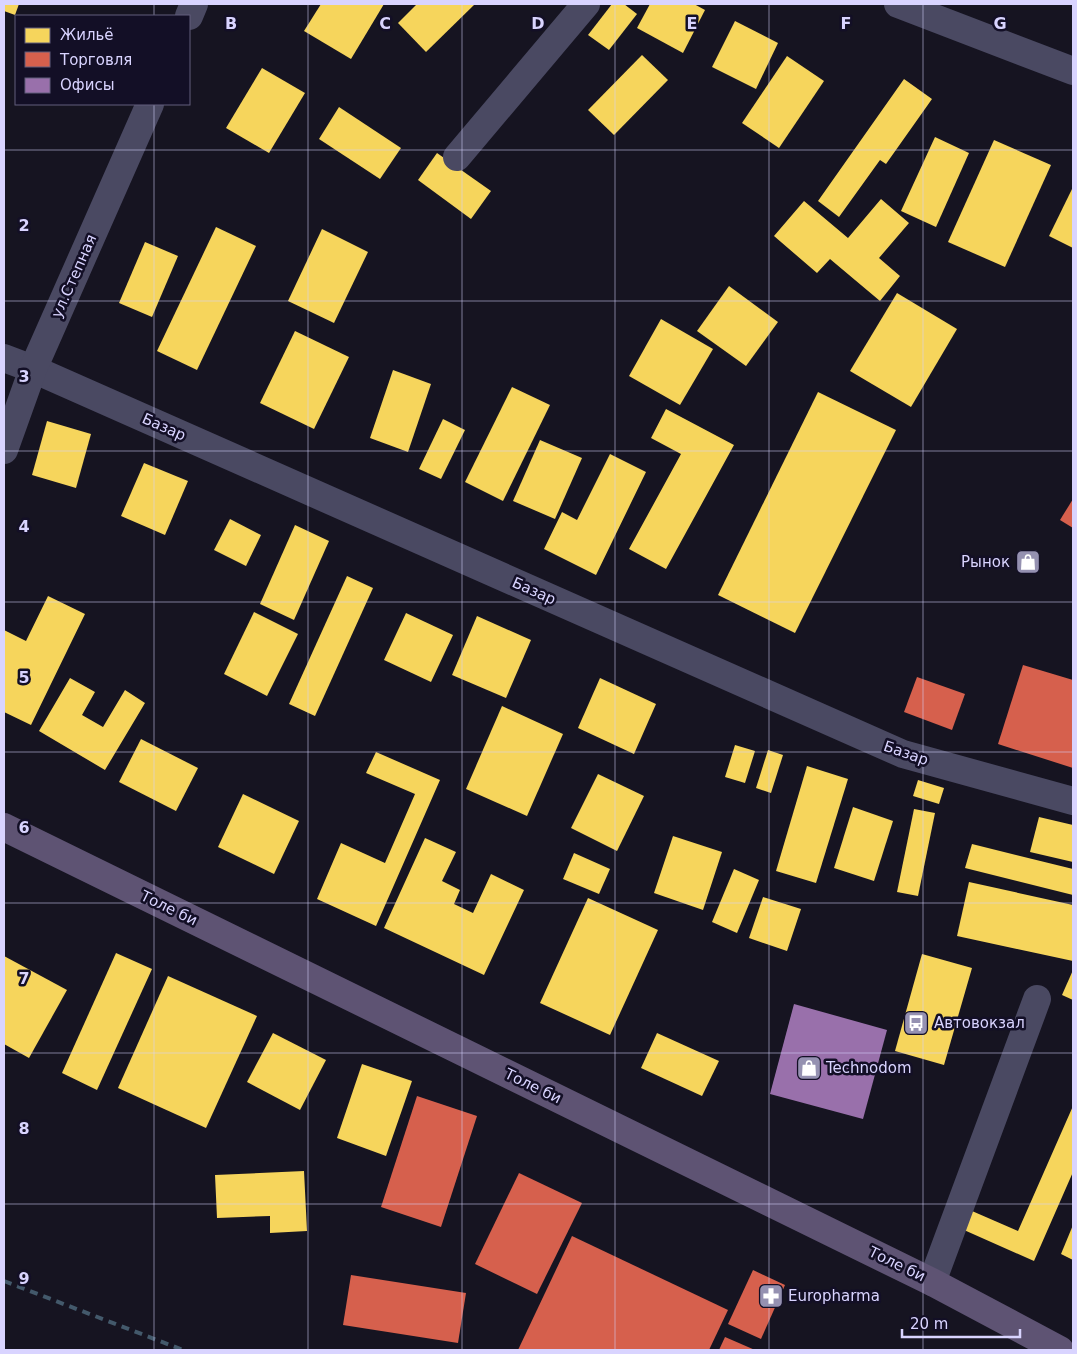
<svg xmlns="http://www.w3.org/2000/svg" width="1077" height="1354" font-family="'DejaVu Sans',sans-serif">
<style>
.homes{fill:#f6d55c}
.shops{fill:#d6604d}
.offices{fill:#9970ab}
.lines{fill:none;stroke-linecap:round;stroke-linejoin:round}
.minor{stroke:#4a4962;stroke-width:28}
.major{stroke:#5e5373;stroke-width:28}
.rail{stroke:#43596b;stroke-width:4;stroke-dasharray:8 6;stroke-linecap:butt}
.grid{fill:none;stroke:#d9d4ff;stroke-width:1;stroke-opacity:0.55}
.labels{text-anchor:middle;dominant-baseline:central;stroke-width:5;stroke-linejoin:round;paint-order:stroke}
.street-label{font-size:15px;fill:#d9d4ff;stroke:#130f26}
.poi-label{font-size:15px;fill:#d9d4ff;stroke:#130f26;text-anchor:start}
.grid-label{font-size:16px;text-anchor:middle;font-weight:bold;fill:#d9d4ff;stroke:#130f26;stroke-width:5;stroke-linejoin:round;paint-order:stroke}
</style>
<rect width="100%" height="100%" fill="#161421"/>
<g class="homes">
<polygon points="4,4 19,4 15,15 4,11"/>
<polygon points="321,4 384,4 351,59 304,31"/>
<polygon points="417,4 475,4 426,52 398,23"/>
<polygon points="612,4 624,4 637,14 609,50 588,35"/>
<polygon points="650,4 694,4 705,10 683,53 637,28"/>
<polygon points="735,21 778,43 756,89 712,67"/>
<polygon points="642,55 668,80 614,135 588,110"/>
<polygon points="787,56 824,81 779,148 742,123"/>
<polygon points="262,68 305,93 269,153 226,128"/>
<polygon points="904,79 932,99 886,164 880,160 839,217 818,201"/>
<polygon points="339,107 401,148 380,179 319,139"/>
<polygon points="935,137 969,153 936,227 901,211"/>
<polygon points="994,140 1051,165 1005,267 948,242"/>
<polygon points="437,153 491,191 471,219 418,180"/>
<polygon points="1073,187 1073,248 1049,236"/>
<polygon points="881,199 909,223 879,258 900,276 880,301 830,259 817,273 774,236 804,201 848,238"/>
<polygon points="216,227 256,246 197,370 157,351"/>
<polygon points="322,229 368,252 334,323 288,301"/>
<polygon points="145,242 178,256 152,317 119,303"/>
<polygon points="729,286 778,322 746,366 697,331"/>
<polygon points="897,293 957,329 911,407 850,371"/>
<polygon points="661,319 713,349 680,405 629,376"/>
<polygon points="295,331 349,357 314,429 260,403"/>
<polygon points="393,370 431,384 408,452 370,438"/>
<polygon points="512,387 550,405 503,501 465,482"/>
<polygon points="818,392 896,430 795,633 718,595"/>
<polygon points="666,409 734,445 666,569 629,549 681,454 651,438"/>
<polygon points="443,419 465,430 441,479 419,469"/>
<polygon points="47,421 91,434 76,488 32,475"/>
<polygon points="540,440 582,458 555,519 513,501"/>
<polygon points="610,454 646,472 596,575 544,549 562,512 577,520"/>
<polygon points="144,463 188,481 165,535 121,516"/>
<polygon points="230,519 261,535 246,566 214,550"/>
<polygon points="295,525 329,541 294,620 260,604"/>
<polygon points="347,576 373,588 315,716 289,704"/>
<polygon points="48,596 85,614 31,725 4,712 4,630 26,641"/>
<polygon points="254,612 298,634 267,696 224,674"/>
<polygon points="406,613 453,635 431,682 384,660"/>
<polygon points="477,616 531,640 506,698 452,675"/>
<polygon points="70,678 95,692 82,715 103,727 125,690 145,703 105,770 39,731"/>
<polygon points="600,678 656,704 634,754 578,728"/>
<polygon points="502,706 563,734 527,816 466,789"/>
<polygon points="141,739 198,768 176,811 119,782"/>
<polygon points="735,745 755,751 745,783 725,777"/>
<polygon points="768,750 783,755 771,793 756,788"/>
<polygon points="376,752 440,780 376,926 317,899 341,843 385,863 415,794 366,773"/>
<polygon points="807,766 848,779 816,883 776,871"/>
<polygon points="598,774 644,796 617,851 571,828"/>
<polygon points="918,780 944,788 939,804 913,796"/>
<polygon points="243,794 299,821 274,874 218,847"/>
<polygon points="853,807 893,821 874,881 834,868"/>
<polygon points="914,809 935,813 918,896 897,892"/>
<polygon points="1039,817 1073,825 1073,862 1030,852"/>
<polygon points="673,836 722,852 703,910 654,893"/>
<polygon points="425,838 456,852 442,881 460,890 454,904 473,913 491,874 524,890 484,975 384,928"/>
<polygon points="972,844 1073,869 1073,895 965,868"/>
<polygon points="574,853 610,869 599,894 563,879"/>
<polygon points="734,869 759,880 737,933 712,922"/>
<polygon points="969,882 1073,905 1073,961 957,936"/>
<polygon points="763,897 801,909 787,951 749,938"/>
<polygon points="588,898 658,930 610,1035 540,1003"/>
<polygon points="116,953 152,969 97,1090 62,1073"/>
<polygon points="922,954 972,968 944,1065 895,1051"/>
<polygon points="4,956 67,990 29,1058 4,1044"/>
<polygon points="1073,970 1073,1000 1062,995"/>
<polygon points="168,976 257,1016 206,1128 118,1088"/>
<polygon points="273,1033 326,1060 300,1110 247,1082"/>
<polygon points="657,1033 719,1061 702,1096 641,1068"/>
<polygon points="362,1064 412,1081 386,1156 337,1138"/>
<polygon points="1073,1106 1073,1172 1034,1261 964,1230 972,1211 1018,1231"/>
<polygon points="304,1171 307,1231 270,1233 270,1216 217,1218 215,1175"/>
<polygon points="1073,1225 1073,1260 1061,1254"/>
</g>
<g class="shops">
<polygon points="1073,499 1073,528 1060,520"/>
<polygon points="1023,665 1073,680 1073,768 998,744"/>
<polygon points="917,677 965,694 952,730 904,712"/>
<polygon points="417,1096 477,1116 441,1227 381,1207"/>
<polygon points="519,1173 582,1203 537,1294 475,1264"/>
<polygon points="572,1236 728,1310 709,1350 518,1350"/>
<polygon points="753,1270 785,1285 761,1339 728,1324"/>
<polygon points="351,1275 466,1293 458,1343 343,1325"/>
<polygon points="725,1337 755,1350 719,1350"/>
</g>
<polygon class="offices" points="794,1004 887,1030 863,1119 770,1094"/>
<g class="lines">
<g class="minor">
<polyline points="898,4 1073,71"/>
<polyline points="189,16 194,4"/>
<polyline points="457,157 586,4"/>
<polyline points="4,358 33,369 903,754 1073,801"/>
<polyline points="4,450 33,369 150,104"/>
<polyline points="932,1282 1037,999"/>
</g>
<polyline class="major" points="4,827 932,1282 1060,1350"/>
<polyline class="rail" points="4,1281 183,1350"/>
</g>
<path class="grid" d="M154,4v12M308,4v1346M462,4v1346M615,4v1346M769,4v1346M923,4v1346M154,104v1246M4,150h1069M4,301h1069M4,451h1069M4,602h1069M4,752h1069M4,903h1069M4,1053h1069M4,1204h1069"/>
<defs>
<symbol id="shop-square" viewBox="-11 -11 22 22"><rect x="-9" y="-9" width="18" height="18" rx="4" fill="#9591b1" stroke="#130f26"/><path d="M-5-2.5h2.3a2.7 3.5 0 0 1 5.4 0H5L5.5 6h-11ZM-1.5-2.5h3a1.5 2.3 0 0 0-3 0Z" fill="#fff"/></symbol>
<symbol id="bus-square" viewBox="-11 -11 22 22"><rect x="-9" y="-9" width="18" height="18" rx="4" fill="#9591b1" stroke="#130f26"/><path d="M-5-6H5V4H4V6H2V4H-2V6H-4V4H-5ZM-3.5-4V0h7V-4ZM-3.5 1.2v1.5H-2V1.2ZM2 1.2v1.5H3.5V1.2Z" fill="#fff"/></symbol>
<symbol id="pharmacy-square" viewBox="-11 -11 22 22"><rect x="-9" y="-9" width="18" height="18" rx="4" fill="#9591b1" stroke="#130f26"/><path d="M-2-6h4v4h4v4h-4v4h-4v-4h-4v-4h4Z" fill="#fff"/></symbol>
</defs>
<g fill-rule="evenodd">
<use href="#shop-square" x="1014" y="548" width="28" height="28"/>
<use href="#bus-square" x="902" y="1009" width="28" height="28"/>
<use href="#shop-square" x="795" y="1054" width="28" height="28"/>
<use href="#pharmacy-square" x="757" y="1282" width="28" height="28"/>
</g>
<g class="labels">
<g class="street-label">
<text transform="translate(74 276) rotate(-66)">ул.Степная</text>
<text transform="translate(164 427) rotate(24)">Базар</text>
<text transform="translate(534 591) rotate(24)">Базар</text>
<text transform="translate(906 753) rotate(19)">Базар</text>
<text transform="translate(169 908) rotate(26)">Толе би</text>
<text transform="translate(533 1086) rotate(26)">Толе би</text>
<text transform="translate(897 1264) rotate(26)">Толе би</text>
</g>
<g class="poi-label">
<text x="1010" y="562" text-anchor="end">Рынок</text>
<text x="934" y="1023">Автовокзал</text>
<text x="826" y="1068">Technodom</text>
<text x="788" y="1296">Europharma</text>
</g>
</g>
<g class="grid-label">
<text x="231" y="29">B</text>
<text x="385" y="29">C</text>
<text x="538" y="29">D</text>
<text x="692" y="29">E</text>
<text x="846" y="29">F</text>
<text x="1000" y="29">G</text>
<text x="24" y="231">2</text>
<text x="24" y="382">3</text>
<text x="24" y="532">4</text>
<text x="24" y="683">5</text>
<text x="24" y="833">6</text>
<text x="24" y="984">7</text>
<text x="24" y="1134">8</text>
<text x="24" y="1284">9</text>
</g>
<rect width="1077" height="1354" fill="none" stroke="#d9d4ff" stroke-width="10"/>
<rect x="15" y="15" width="175" height="90" fill="#130f26" stroke="#625e7d"/>
<rect x="25" y="28" width="25" height="15" fill="#f6d55c" stroke="#625e7d"/>
<text x="60" y="40" font-size="15" fill="#d9d4ff">Жильё</text>
<rect x="25" y="52" width="25" height="15" fill="#d6604d" stroke="#625e7d"/>
<text x="60" y="65" font-size="15" fill="#d9d4ff">Торговля</text>
<rect x="25" y="78" width="25" height="15" fill="#9970ab" stroke="#625e7d"/>
<text x="60" y="90" font-size="15" fill="#d9d4ff">Офисы</text>
<path d="M902 1329v8h118v-8" fill="none" stroke="#d9d4ff" stroke-width="2.5"/>
<text x="910" y="1329" font-size="15" fill="#d9d4ff" stroke="#130f26" stroke-width="4" paint-order="stroke">20 m</text>
</svg>
